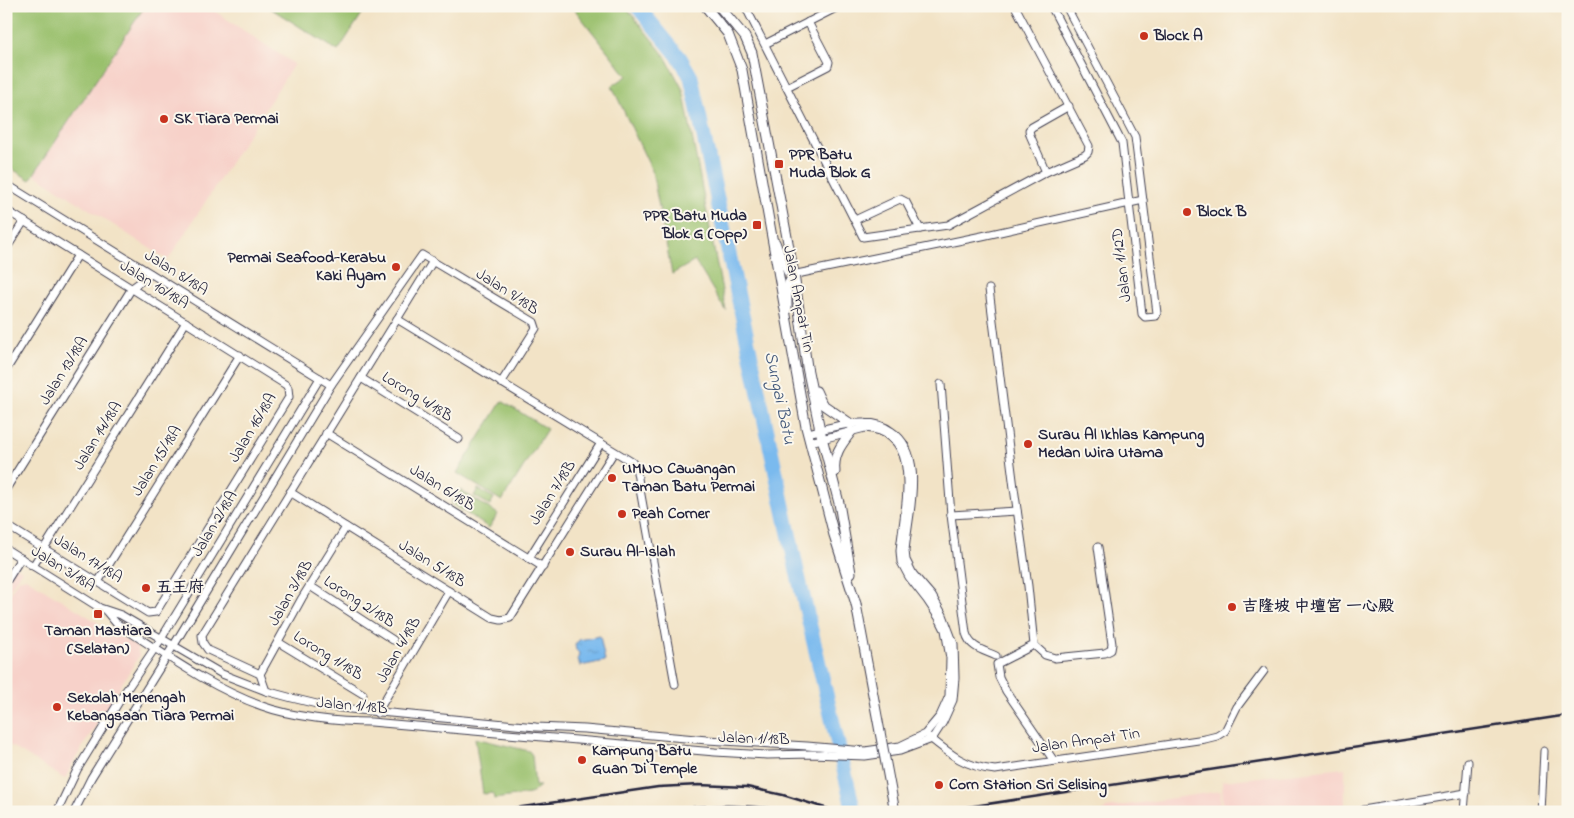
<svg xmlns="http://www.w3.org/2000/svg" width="1574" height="818" font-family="'Indie Flower','LXGW WenKai TC',sans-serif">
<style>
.built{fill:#f7d1c9}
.green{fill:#99c06c;stroke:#5e7154}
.water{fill:url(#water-ripples);stroke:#4e6e94}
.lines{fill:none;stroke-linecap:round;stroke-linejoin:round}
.river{stroke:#7abaee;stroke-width:15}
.minor-casing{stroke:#413f50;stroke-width:9}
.tertiary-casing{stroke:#413f50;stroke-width:11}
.minor{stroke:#fff;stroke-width:7}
.tertiary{stroke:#fff;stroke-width:9}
.rail{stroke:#22223b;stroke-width:2.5}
.tertiary-bridge-casing{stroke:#413f50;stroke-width:11;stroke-linecap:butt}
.tertiary-bridge{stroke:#fff;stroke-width:9}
.poi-dot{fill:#c8321e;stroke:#fbf7ec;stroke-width:2}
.labels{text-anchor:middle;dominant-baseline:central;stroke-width:4;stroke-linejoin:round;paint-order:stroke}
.poi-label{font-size:16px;font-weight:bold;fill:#22223b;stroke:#fbf7ec;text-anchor:start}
.street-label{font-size:16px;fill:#22223b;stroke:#fbf7ec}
.water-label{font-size:18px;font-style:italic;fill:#41577a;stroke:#fbf7ec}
</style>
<defs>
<pattern id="water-ripples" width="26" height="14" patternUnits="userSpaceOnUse" patternTransform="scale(1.25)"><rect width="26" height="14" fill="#7abaee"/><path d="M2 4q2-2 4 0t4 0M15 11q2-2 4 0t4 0" fill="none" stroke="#6497c2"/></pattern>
</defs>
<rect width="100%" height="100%" fill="#fbf7ec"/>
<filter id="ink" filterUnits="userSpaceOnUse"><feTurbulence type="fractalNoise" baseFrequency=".02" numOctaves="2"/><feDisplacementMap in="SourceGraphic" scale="10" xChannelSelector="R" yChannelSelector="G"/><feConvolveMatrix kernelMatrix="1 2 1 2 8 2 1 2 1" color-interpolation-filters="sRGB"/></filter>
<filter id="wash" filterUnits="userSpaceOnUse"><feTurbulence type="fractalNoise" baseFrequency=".0096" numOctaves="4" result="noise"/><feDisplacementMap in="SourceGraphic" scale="20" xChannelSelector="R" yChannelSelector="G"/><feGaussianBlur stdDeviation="1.12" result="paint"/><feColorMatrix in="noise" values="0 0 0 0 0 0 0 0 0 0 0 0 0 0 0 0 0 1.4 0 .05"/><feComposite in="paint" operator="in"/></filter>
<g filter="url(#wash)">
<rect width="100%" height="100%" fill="#f2e3c6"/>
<g class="built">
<polygon points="145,6 207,6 294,64 168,260 34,174"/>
<polygon points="6,561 22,570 6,595"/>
<polygon points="26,578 137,647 139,656 72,764 65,779 6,743 6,599 18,580"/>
<polygon points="1345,768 1345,812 1223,812 1222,781"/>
<polygon points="1221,791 1220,812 1103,812 1106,808"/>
</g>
<g class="green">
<polygon points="6,6 145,6 30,180 6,165"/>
<polygon points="267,6 367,6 338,51"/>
<polygon points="572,6 625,6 665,56 683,90 726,311 695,261 672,274 652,171 612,86 627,76"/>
<polygon points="502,401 547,429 502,501 457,473"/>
<polygon points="478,489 494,498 490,505 474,496"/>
<polygon points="460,490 498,514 489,528 451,503"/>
<polygon points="475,738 529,751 532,755 535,786 540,786 530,794 494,799 493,793 483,794"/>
</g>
<polygon class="water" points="600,636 605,661 580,666 578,659 579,653 576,650 575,645 579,640"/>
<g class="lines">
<polyline class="river" points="637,6 680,58 691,77 797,571 854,812"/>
</g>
</g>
<g filter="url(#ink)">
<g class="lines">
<defs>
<g id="minor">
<polyline points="745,6 863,237 948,225 1046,172 1085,155 1088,152 1089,146 1015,6"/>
<polyline points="1051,6 1122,143 1142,314 1145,317 1156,316 1157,313 1135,137 1066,6"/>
<polyline points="765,44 840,6"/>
<polyline points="787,87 828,66 829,62 808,22"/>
<polyline points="1046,172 1030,135 1029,130 1032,127 1069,106"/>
<polyline points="6,184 331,385"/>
<polyline points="6,210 286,385 288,388 289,397 156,612 148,613 6,525"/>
<polyline points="855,220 900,199 906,202 920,229"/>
<polyline points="776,242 787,272 794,274"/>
<polyline points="6,249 24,221"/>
<polyline points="989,289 1014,488 1028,586 1034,645 997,664 999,677 1006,691 1054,761"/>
<polyline points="788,309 788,283 792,275 982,236 1143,200"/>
<polyline points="397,319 632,462 636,467 675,684"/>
<polyline points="6,370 78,255"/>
<polyline points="361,378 459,439"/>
<path d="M941,384l10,131 15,118c4,15 17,17 30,23"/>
<polyline points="326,433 543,567"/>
<polyline points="6,489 132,288 151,274"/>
<polyline points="290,492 492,618 501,620 510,618 614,452"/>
<polyline points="951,515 1017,511"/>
<path d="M6,549l94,59 21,7 101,59 44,17 26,7 33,8 34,4 177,17 49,2 122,11 100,6 58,5 35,-5 25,-12 15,-18 9,-20 1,-38 -5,-28 -6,-12 -12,-18 -18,-23 -8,-15 -1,-11c3,-40 27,-119 -35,-123l-55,14"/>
<polyline points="529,558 601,443"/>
<polyline points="33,566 186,322"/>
<polyline points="6,582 21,558"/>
<polyline points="98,582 240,355"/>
<polyline points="310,586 393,640"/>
<path d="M106,611l10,12c47,30 93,64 146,83 30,11 77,16 109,16l344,30 52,3 44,-1 54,2 35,-5 32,-12 11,-17 10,-22 2,-22 -1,-34 -11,-29 -11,-19 -19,-22 -7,-14 -1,-9c3,-36 22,-97 -14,-120 -8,-6 -16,-8 -26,-8 -19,-1 -39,6 -57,10"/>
<polyline points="278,642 363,694"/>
<polyline points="1034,645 1045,655 1055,658 1105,653 1111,650 1112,644 1098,547"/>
<polyline points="260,674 302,598 346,527"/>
<polyline points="266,691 260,674 208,650 203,643 202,635 433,261"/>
<polyline points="377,713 449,591"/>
<path d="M929,737c22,18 37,30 66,33l210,-31 12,-3 8,-5 12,-24 27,-36"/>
<polyline points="1363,810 1466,793"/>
<polyline points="57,812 77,770 125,692 161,639 320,378"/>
<polyline points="74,812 91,778 177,640 331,385 422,255 534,322 536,328 501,383"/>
<polyline points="1464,812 1468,762"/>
<polyline points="1541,812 1544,751"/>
</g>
<g id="tertiary">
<polyline points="705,6 728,34 742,70 806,427 834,535 856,604"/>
<polyline points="719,6 745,37 752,53 794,274 807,367 820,430 839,503 851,573"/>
<polyline points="816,391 822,404 851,424"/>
<path d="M835,472c-2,-17 6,-27 16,-40"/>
</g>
</defs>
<use href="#minor" class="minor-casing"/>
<use href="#tertiary" class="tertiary-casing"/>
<use href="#minor" class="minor"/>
<use href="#tertiary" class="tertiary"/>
<g class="rail">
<polyline points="489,812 658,787 699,785 747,787 783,795 838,812"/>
<path d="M652,812c45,-7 94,-10 140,0"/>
<polyline points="935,812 1568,715"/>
</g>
<defs>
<polyline id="tertiary-bridge" points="856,604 895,812"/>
</defs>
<use href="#tertiary-bridge" class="tertiary-bridge-casing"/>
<use href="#tertiary-bridge" class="tertiary-bridge"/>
</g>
</g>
<g class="poi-dot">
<circle cx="1144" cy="36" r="5"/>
<circle cx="164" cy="119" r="5"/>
<rect x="774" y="159" width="10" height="10" rx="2.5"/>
<circle cx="1187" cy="212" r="5"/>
<rect x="752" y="220" width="10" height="10" rx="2.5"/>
<circle cx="396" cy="267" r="5"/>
<circle cx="1028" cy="444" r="5"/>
<circle cx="612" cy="478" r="5"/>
<circle cx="622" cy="514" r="5"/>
<circle cx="570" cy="552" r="5"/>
<circle cx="146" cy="588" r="5"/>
<circle cx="1232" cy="607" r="5"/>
<rect x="93" y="609" width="10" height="10" rx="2.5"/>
<circle cx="57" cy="707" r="5"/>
<circle cx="582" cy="760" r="5"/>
<circle cx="939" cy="785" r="5"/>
</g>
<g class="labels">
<g class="poi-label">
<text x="1154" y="36">Block A</text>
<text x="174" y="119">SK Tiara Permai</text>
<text x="789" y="155">PPR Batu<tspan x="789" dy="18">Muda Blok G</tspan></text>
<text x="1197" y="212">Block B</text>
<text x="747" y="216" text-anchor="end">PPR Batu Muda<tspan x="747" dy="18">Blok G (Opp)</tspan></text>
<text x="386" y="258" text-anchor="end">Permai Seafood-Kerabu<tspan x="386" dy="18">Kaki Ayam</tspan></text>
<text x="1038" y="435">Surau Al Ikhlas Kampung<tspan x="1038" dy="18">Medan Wira Utama</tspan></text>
<text x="622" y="469">UMNO Cawangan<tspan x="622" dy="18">Taman Batu Permai</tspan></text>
<text x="632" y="514">Peah Corner</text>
<text x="580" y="552">Surau Al-Islah</text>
<text x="156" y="588">五王府</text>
<text x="1242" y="607">吉隆坡 中壇宮 一心殿</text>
<text x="98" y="631" text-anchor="middle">Taman Mastiara<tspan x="98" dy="18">(Selatan)</tspan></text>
<text x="67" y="698">Sekolah Menengah<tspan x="67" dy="18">Kebangsaan Tiara Permai</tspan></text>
<text x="592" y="751">Kampung Batu<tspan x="592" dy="18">Guan Di Temple</tspan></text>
<text x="949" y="785">Corn Station Sri Selising</text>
</g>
<g class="street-label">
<text transform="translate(1122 265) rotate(-97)">Jalan 1/12D</text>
<text transform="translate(176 273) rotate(32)">Jalan 8/18A</text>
<text transform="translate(154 285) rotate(32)">Jalan 10/18A</text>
<text transform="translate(507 292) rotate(33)">Jalan 9/18B</text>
<text transform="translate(798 299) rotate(79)">Jalan Ampat Tin</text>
<text transform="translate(64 371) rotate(-58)">Jalan 13/18A</text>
<text transform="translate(417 397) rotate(32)">Lorong 4/18B</text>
<text transform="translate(253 428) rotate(-59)">Jalan 16/18A</text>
<text transform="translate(98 436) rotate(-58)">Jalan 14/18A</text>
<text transform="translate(157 461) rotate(-58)">Jalan 15/18A</text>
<text transform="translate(442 488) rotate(32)">Jalan 6/18B</text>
<text transform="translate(553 493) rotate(-58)">Jalan 7/18B</text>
<text transform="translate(215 524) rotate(-59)">Jalan 2/18A</text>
<text transform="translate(88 559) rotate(32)">Jalan 17/18A</text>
<text transform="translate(432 564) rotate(32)">Jalan 5/18B</text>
<text transform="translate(63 569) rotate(32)">Jalan 3/18A</text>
<text transform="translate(291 593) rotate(-60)">Jalan 3/18B</text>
<text transform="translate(359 602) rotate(33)">Lorong 2/18B</text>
<text transform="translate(399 650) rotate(-60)">Jalan 4/18B</text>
<text transform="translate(328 656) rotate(32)">Lorong 1/18B</text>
<text transform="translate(352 706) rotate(5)">Jalan 1/18B</text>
<text transform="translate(754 739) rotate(2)">Jalan 1/18B</text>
<text transform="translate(1086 741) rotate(-8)">Jalan Ampat Tin</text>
</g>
<g class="water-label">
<text transform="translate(779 398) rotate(78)">Sungai Batu</text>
</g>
</g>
<rect width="1574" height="818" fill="none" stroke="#fbf7ec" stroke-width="25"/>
</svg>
